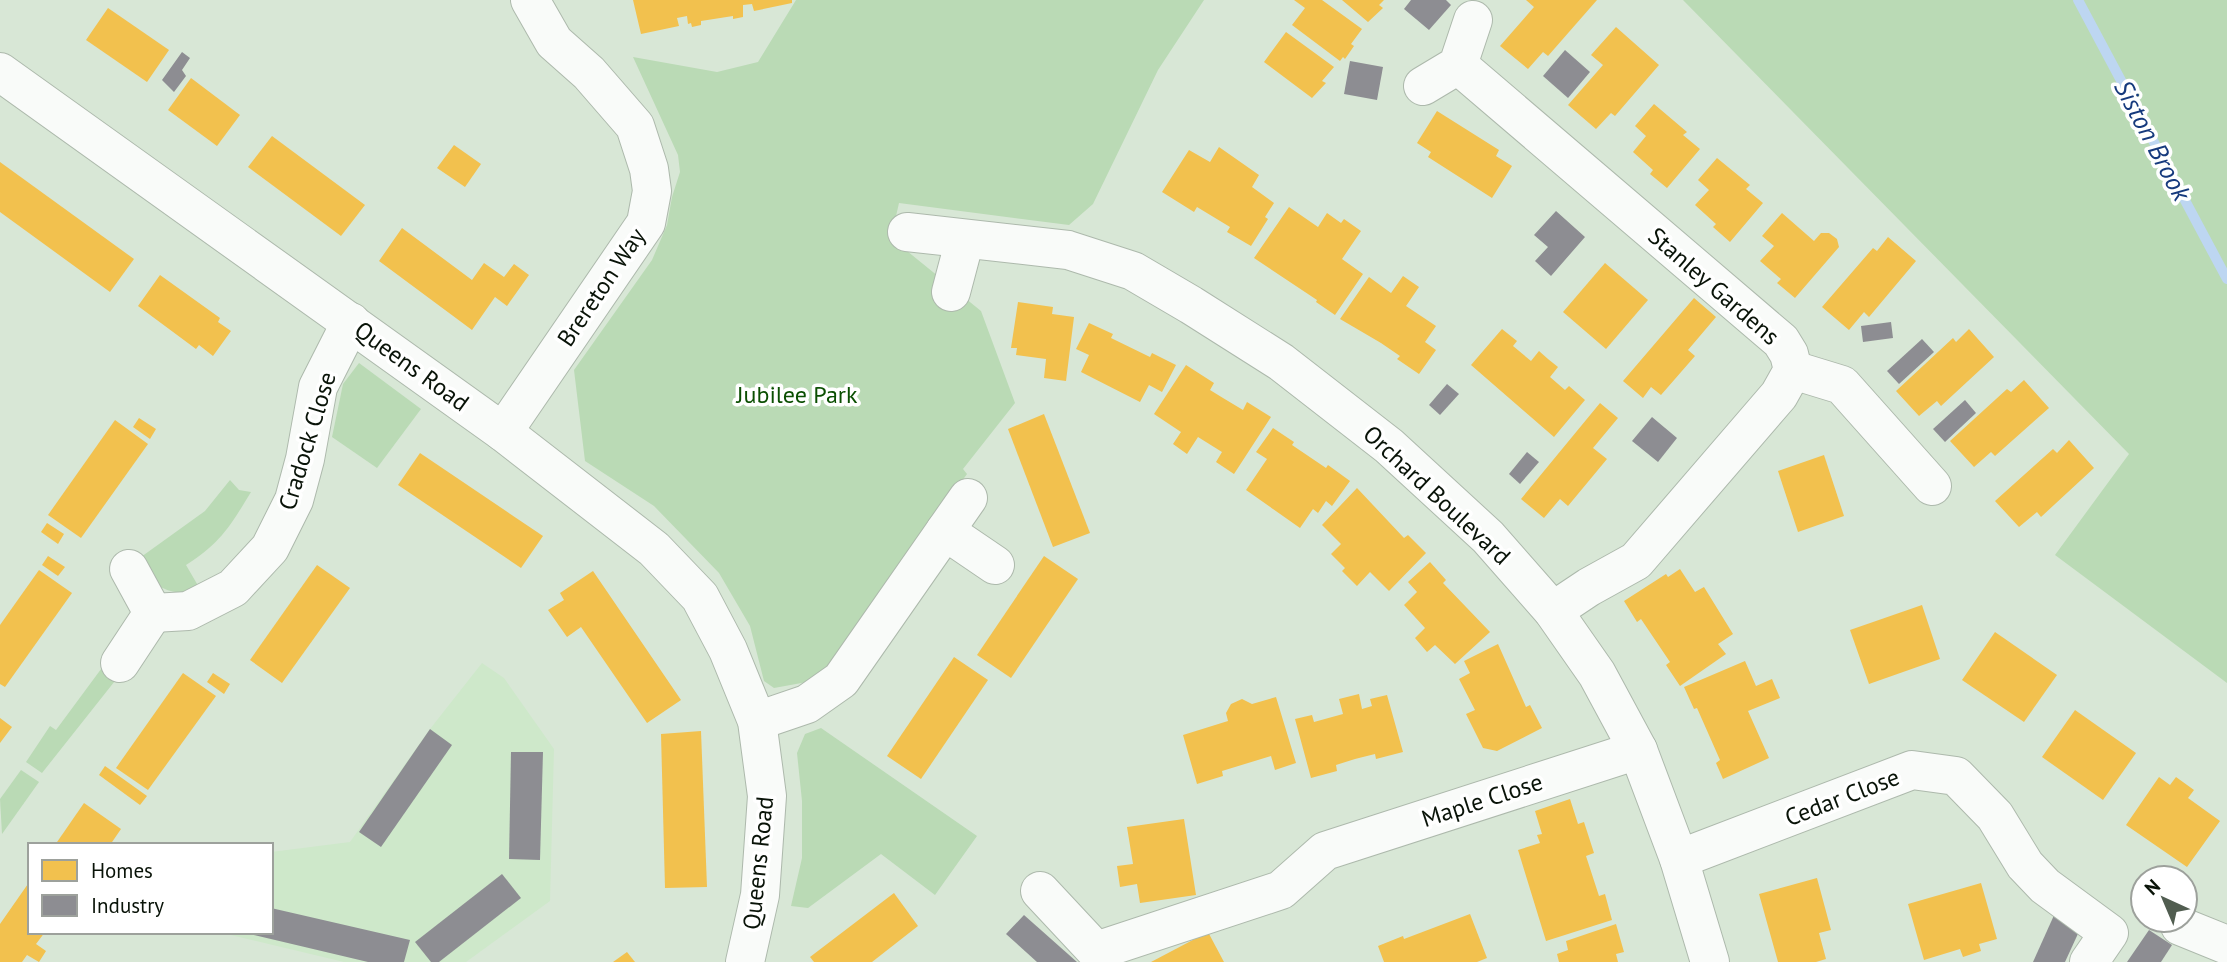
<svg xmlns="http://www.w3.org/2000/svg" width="2227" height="962" font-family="'PT Sans',sans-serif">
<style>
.built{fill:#cee8ca}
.green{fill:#badab5}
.homes{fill:#f2c14e}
.industry{fill:#8d8d92}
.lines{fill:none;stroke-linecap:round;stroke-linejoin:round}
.stream{stroke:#bdd6f1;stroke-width:10}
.minor-casing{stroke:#adb9ac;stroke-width:40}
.minor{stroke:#f9fbf9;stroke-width:38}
.labels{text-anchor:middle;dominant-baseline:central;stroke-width:7;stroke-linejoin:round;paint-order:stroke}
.street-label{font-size:24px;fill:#091308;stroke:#fff}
.park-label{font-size:24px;fill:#0b4f02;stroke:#fff}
.water-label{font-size:26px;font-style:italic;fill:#163a7d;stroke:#fff}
</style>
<rect width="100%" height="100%" fill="#d8e7d6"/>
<polygon class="built" points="482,663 504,678 554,749 550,901 466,962 344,962 218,932 271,932 271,852 350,842 430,729"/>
<g class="green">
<polygon points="796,0 1204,0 1158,70 1093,204 1069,225 899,203 891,238 981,311 1015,403 963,469 967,474 818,680 774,688 764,681 750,626 719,573 654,506 585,461 574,370 652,260 667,225 672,197 680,172 678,155 633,57 717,72 758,62"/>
<polygon points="1683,0 2227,0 2227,683 2055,555 2129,454"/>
<polygon points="359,363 421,409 377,468 332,437 343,384"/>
<path d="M230,480l9,10 12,2c-20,33 -31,52 -65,73l14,24c-33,10 -43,-4 -66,-25l7,-7 64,-46z"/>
<polygon points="107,661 122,672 42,773 26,762 50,726 56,730"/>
<polygon points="821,728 977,836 935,895 881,854 808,908 791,906 802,858 802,801 797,753 805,734"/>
<polygon points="21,770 39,782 2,834 0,799"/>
</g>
<g class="homes">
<polygon points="633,0 792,0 792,3 754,11 752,4 743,5 743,17 733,19 733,16 701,21 701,25 692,27 691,23 688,24 687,16 677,18 679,26 641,34"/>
<polygon points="1294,0 1322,0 1362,29 1351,44 1354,46 1345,59 1343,57 1340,61 1292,25 1305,8"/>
<polygon points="1342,0 1384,0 1379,5 1383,8 1368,22"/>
<polygon points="1526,0 1597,0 1548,56 1543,52 1528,69 1500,46 1534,7"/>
<polygon points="108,8 169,50 147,82 86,40"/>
<polygon points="1616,27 1659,65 1615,116 1611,113 1596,129 1568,105 1603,65 1591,55"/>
<polygon points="1286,32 1334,67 1322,81 1326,83 1312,98 1264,62"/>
<polygon points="191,78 240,115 217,146 168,110"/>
<polygon points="1654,104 1687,132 1683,135 1700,149 1667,188 1650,174 1653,170 1633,152 1646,136 1635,126"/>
<polygon points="1437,111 1499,150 1496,156 1512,166 1492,198 1428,157 1431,152 1417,143"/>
<polygon points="272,136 365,205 341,236 248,167"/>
<polygon points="454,145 481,164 465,187 437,168"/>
<polygon points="1219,147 1259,175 1252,187 1274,203 1265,217 1268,219 1251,246 1227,232 1230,227 1197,207 1194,212 1162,192 1189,150 1210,162"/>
<polygon points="1717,158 1750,185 1746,189 1763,203 1730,242 1713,227 1716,224 1695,205 1709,190 1698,180"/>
<polygon points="0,162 134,259 110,292 0,212"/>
<polygon points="1289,207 1318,227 1327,213 1341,223 1344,219 1361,231 1342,259 1363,274 1335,315 1316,302 1317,300 1254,258"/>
<polygon points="1782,213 1814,241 1821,233 1829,233 1837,239 1839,247 1795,298 1777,283 1781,279 1760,261 1774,246 1762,236"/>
<polygon points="402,228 472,280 484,263 504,277 514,264 529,275 507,306 495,297 472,330 379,261"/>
<polygon points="1888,237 1916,261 1869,317 1864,312 1849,330 1822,307 1873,248 1877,251"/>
<polygon points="1605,263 1648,300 1606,349 1563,312"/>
<polygon points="160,275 220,318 218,322 231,331 213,356 199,345 196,349 138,306"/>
<polygon points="1403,276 1419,287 1406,306 1436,326 1425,342 1436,350 1419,374 1397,359 1400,356 1381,343 1340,319 1369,277 1391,293"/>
<polygon points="1694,298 1716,317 1688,350 1695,356 1661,395 1651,387 1643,398 1623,381"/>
<polygon points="1018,302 1053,307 1052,314 1074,317 1066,381 1044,378 1046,359 1016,355 1017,348 1011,348"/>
<polygon points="1089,323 1113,334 1111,338 1150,357 1152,353 1176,365 1162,392 1149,385 1140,402 1081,372 1089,355 1076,349"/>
<polygon points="1502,329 1517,341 1513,346 1531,361 1539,351 1548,359 1558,367 1550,377 1565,390 1569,386 1585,400 1554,437 1471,365"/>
<polygon points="1969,329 1994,357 1941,406 1937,401 1919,416 1896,391 1953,338 1956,342"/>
<polygon points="1186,365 1214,383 1210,390 1223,398 1243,410 1247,402 1271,417 1234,474 1216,462 1222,452 1198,437 1187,454 1173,444 1181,432 1154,414"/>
<polygon points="2024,380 2049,408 1995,456 1991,452 1974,467 1950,441 2007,389 2011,392"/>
<polygon points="1600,403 1618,418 1593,448 1607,459 1568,506 1560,499 1544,518 1521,499"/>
<polygon points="1044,414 1090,533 1053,547 1008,429"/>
<polygon points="139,418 156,429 150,439 133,427"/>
<polygon points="115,420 148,444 81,538 48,515"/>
<polygon points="1273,428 1294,442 1292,445 1326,468 1328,465 1350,481 1332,506 1326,501 1318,513 1313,509 1300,528 1246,490 1267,459 1256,452"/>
<polygon points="2069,440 2094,468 2041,517 2037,512 2019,527 1995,501 2053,449 2057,453"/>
<polygon points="420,453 543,536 521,568 398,485"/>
<polygon points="1824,455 1844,516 1798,532 1778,471"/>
<polygon points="1357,488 1404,538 1408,535 1426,553 1389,591 1370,572 1357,586 1342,571 1345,568 1331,554 1341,544 1322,525"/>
<polygon points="47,523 64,534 58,544 41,532"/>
<polygon points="48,556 65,567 58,576 42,565"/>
<polygon points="1044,556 1078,579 1011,678 977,655"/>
<polygon points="1430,562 1446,580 1443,583 1490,632 1455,664 1435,645 1427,652 1415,638 1425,628 1404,605 1417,592 1408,582"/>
<polygon points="317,565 350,588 282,683 250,660"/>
<polygon points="1680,569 1695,592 1704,587 1733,634 1718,644 1726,654 1680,686 1666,665 1670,662 1641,619 1637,622 1624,601 1666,574 1668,577"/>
<polygon points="39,570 72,593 5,687 0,684 0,625"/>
<polygon points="593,571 681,700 647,723 581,627 567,637 548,610 564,600 560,593"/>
<polygon points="1922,605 1940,659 1869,684 1850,630"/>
<polygon points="1995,632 2057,675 2024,722 1962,680"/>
<polygon points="1498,644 1526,707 1530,705 1542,728 1497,751 1483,748 1466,714 1475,710 1459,679 1470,673 1464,661"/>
<polygon points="954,657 988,680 921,779 887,756"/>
<polygon points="1745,661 1756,686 1772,679 1780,698 1748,711 1769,758 1723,779 1716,763 1720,760 1697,708 1694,709 1684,687"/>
<polygon points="183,673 216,696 148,790 116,768"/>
<polygon points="213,673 230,684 224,694 207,682"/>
<polygon points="1359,694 1362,709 1372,706 1370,699 1387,695 1403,752 1376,759 1375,754 1355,759 1336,765 1337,771 1311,778 1295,719 1312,715 1314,722 1343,714 1339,699"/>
<polygon points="1276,697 1296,763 1275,770 1271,756 1222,771 1223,776 1197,784 1183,735 1228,721 1226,713 1231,704 1242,699 1252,704"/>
<polygon points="2075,710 2136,753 2103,800 2042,757"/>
<polygon points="0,718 12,727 0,743"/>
<polygon points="701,731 707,887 665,888 661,734"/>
<polygon points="105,766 147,796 140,805 99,775"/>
<polygon points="2159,777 2170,785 2176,777 2194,790 2188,798 2220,821 2187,867 2126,825"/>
<polygon points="1570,799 1578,824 1584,822 1594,853 1586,856 1599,896 1605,894 1612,920 1546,941 1518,850 1540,843 1537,835 1542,834 1535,811"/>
<polygon points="84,803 121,829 110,845 55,845"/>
<polygon points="1184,819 1196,895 1140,903 1137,884 1120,887 1117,866 1133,864 1127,827"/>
<polygon points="1817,878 1831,930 1819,933 1826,959 1816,962 1778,962 1759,894"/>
<polygon points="30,881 30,932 45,932 36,944 46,951 39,962 27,955 22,962 0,962 0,924"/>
<polygon points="1981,883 1997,939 1979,944 1981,951 1963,957 1960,949 1924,960 1908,904"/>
<polygon points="894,893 918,926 872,962 814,962 810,957"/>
<polygon points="1470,914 1487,958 1477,962 1384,962 1378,946 1403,936 1404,939"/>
<polygon points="1616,924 1624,952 1616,954 1618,962 1559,962 1557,954 1568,950 1566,941"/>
<polygon points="1208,932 1224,962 1151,962"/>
<polygon points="627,952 635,962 613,962"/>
</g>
<g class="industry">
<polygon points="1411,0 1446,0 1451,5 1429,30 1404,9"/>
<polygon points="1565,50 1590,72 1568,98 1543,76"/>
<polygon points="182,52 190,58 182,70 186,76 174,92 162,80"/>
<polygon points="1350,61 1383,67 1377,100 1344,94"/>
<polygon points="1556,211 1585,237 1551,276 1535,261 1548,247 1534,235"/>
<polygon points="1891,322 1893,338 1863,342 1861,326"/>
<polygon points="1922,339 1934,352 1899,384 1887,371"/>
<polygon points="1447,384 1459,394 1440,415 1429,405"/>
<polygon points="1965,400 1976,413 1945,442 1933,429"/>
<polygon points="1652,417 1677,438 1658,462 1632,441"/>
<polygon points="1527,452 1539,462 1520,484 1509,474"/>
<polygon points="430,729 452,745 381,847 359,832"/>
<polygon points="511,752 543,752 540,860 509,859"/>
<polygon points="502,874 521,898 439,962 431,962 415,942"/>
<polygon points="271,908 410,940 404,962 368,962 245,933 271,932"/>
<polygon points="2055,913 2082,925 2065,962 2033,962"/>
<polygon points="1024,915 1077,962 1037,962 1006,934"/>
<polygon points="2149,930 2172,945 2161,962 2127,962"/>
</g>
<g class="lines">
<polyline class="stream" points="2078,0 2227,279"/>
<defs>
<g id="minor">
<polyline points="1458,65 1781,341 1789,354 1793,370 1779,395 1636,561 1589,587 1553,611"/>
<polyline points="0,72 503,432 654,549 700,597 728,650 757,721 767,796 760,895 745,962"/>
<polyline points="1423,86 1458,65 1473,20"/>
<polyline points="907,232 1068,250 1133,271 1191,305 1281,362 1389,446 1488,537 1553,611 1597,674 1638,750 1679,859 1710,962"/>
<polyline points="951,292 965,239"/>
<polyline points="1793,370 1842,385 1932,486"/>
<polyline points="503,432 646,223 652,191 649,169 635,126 589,73 554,42 530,0"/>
<polyline points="945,531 995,565"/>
<polyline points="153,613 188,611 233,588 270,548 294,500 305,459 318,387 351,322"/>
<polyline points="120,663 153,613 129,569"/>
<polyline points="757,721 807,704 841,680 968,498"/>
<polyline points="1679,859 1912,770 1956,776 1995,816 2025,865 2045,886 2109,933 2089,962"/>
<polyline points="1040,891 1096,951 1281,890 1325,851 1638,750"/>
<polyline points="2180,926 2227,945"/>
</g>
</defs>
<use href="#minor" class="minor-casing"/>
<use href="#minor" class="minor"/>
</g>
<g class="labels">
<g class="street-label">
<text transform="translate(1714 286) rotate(41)">Stanley Gardens</text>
<text transform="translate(601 287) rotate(-56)">Brereton Way</text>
<text transform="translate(412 366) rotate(36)">Queens Road</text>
<text transform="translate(307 441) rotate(-73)">Cradock Close</text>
<text transform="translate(1437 495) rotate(43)">Orchard Boulevard</text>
<text transform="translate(1842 797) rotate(-21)">Cedar Close</text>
<text transform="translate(1482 800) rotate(-18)">Maple Close</text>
<text transform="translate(758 863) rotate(-84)">Queens Road</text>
</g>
<g class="park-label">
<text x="797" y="394">Jubilee Park</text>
</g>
<g class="water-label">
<text transform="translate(2153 140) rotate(62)">Siston Brook</text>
</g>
</g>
<rect x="28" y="843" width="245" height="91" fill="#ffffff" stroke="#9da19c" stroke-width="2"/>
<rect x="42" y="860" width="35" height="21" fill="#f2c14e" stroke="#9da19c" stroke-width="2"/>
<text x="91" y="878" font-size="21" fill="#091308">Homes</text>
<rect x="42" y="895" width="35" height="21" fill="#8d8d92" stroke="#9da19c" stroke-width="2"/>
<text x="91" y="913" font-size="21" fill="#091308">Industry</text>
<g transform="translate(2164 899) rotate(316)"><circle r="33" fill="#ffffff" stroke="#9da19c" stroke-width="2"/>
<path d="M0-5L12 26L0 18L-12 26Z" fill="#515d50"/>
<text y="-10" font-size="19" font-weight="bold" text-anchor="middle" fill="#091308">N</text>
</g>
</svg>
